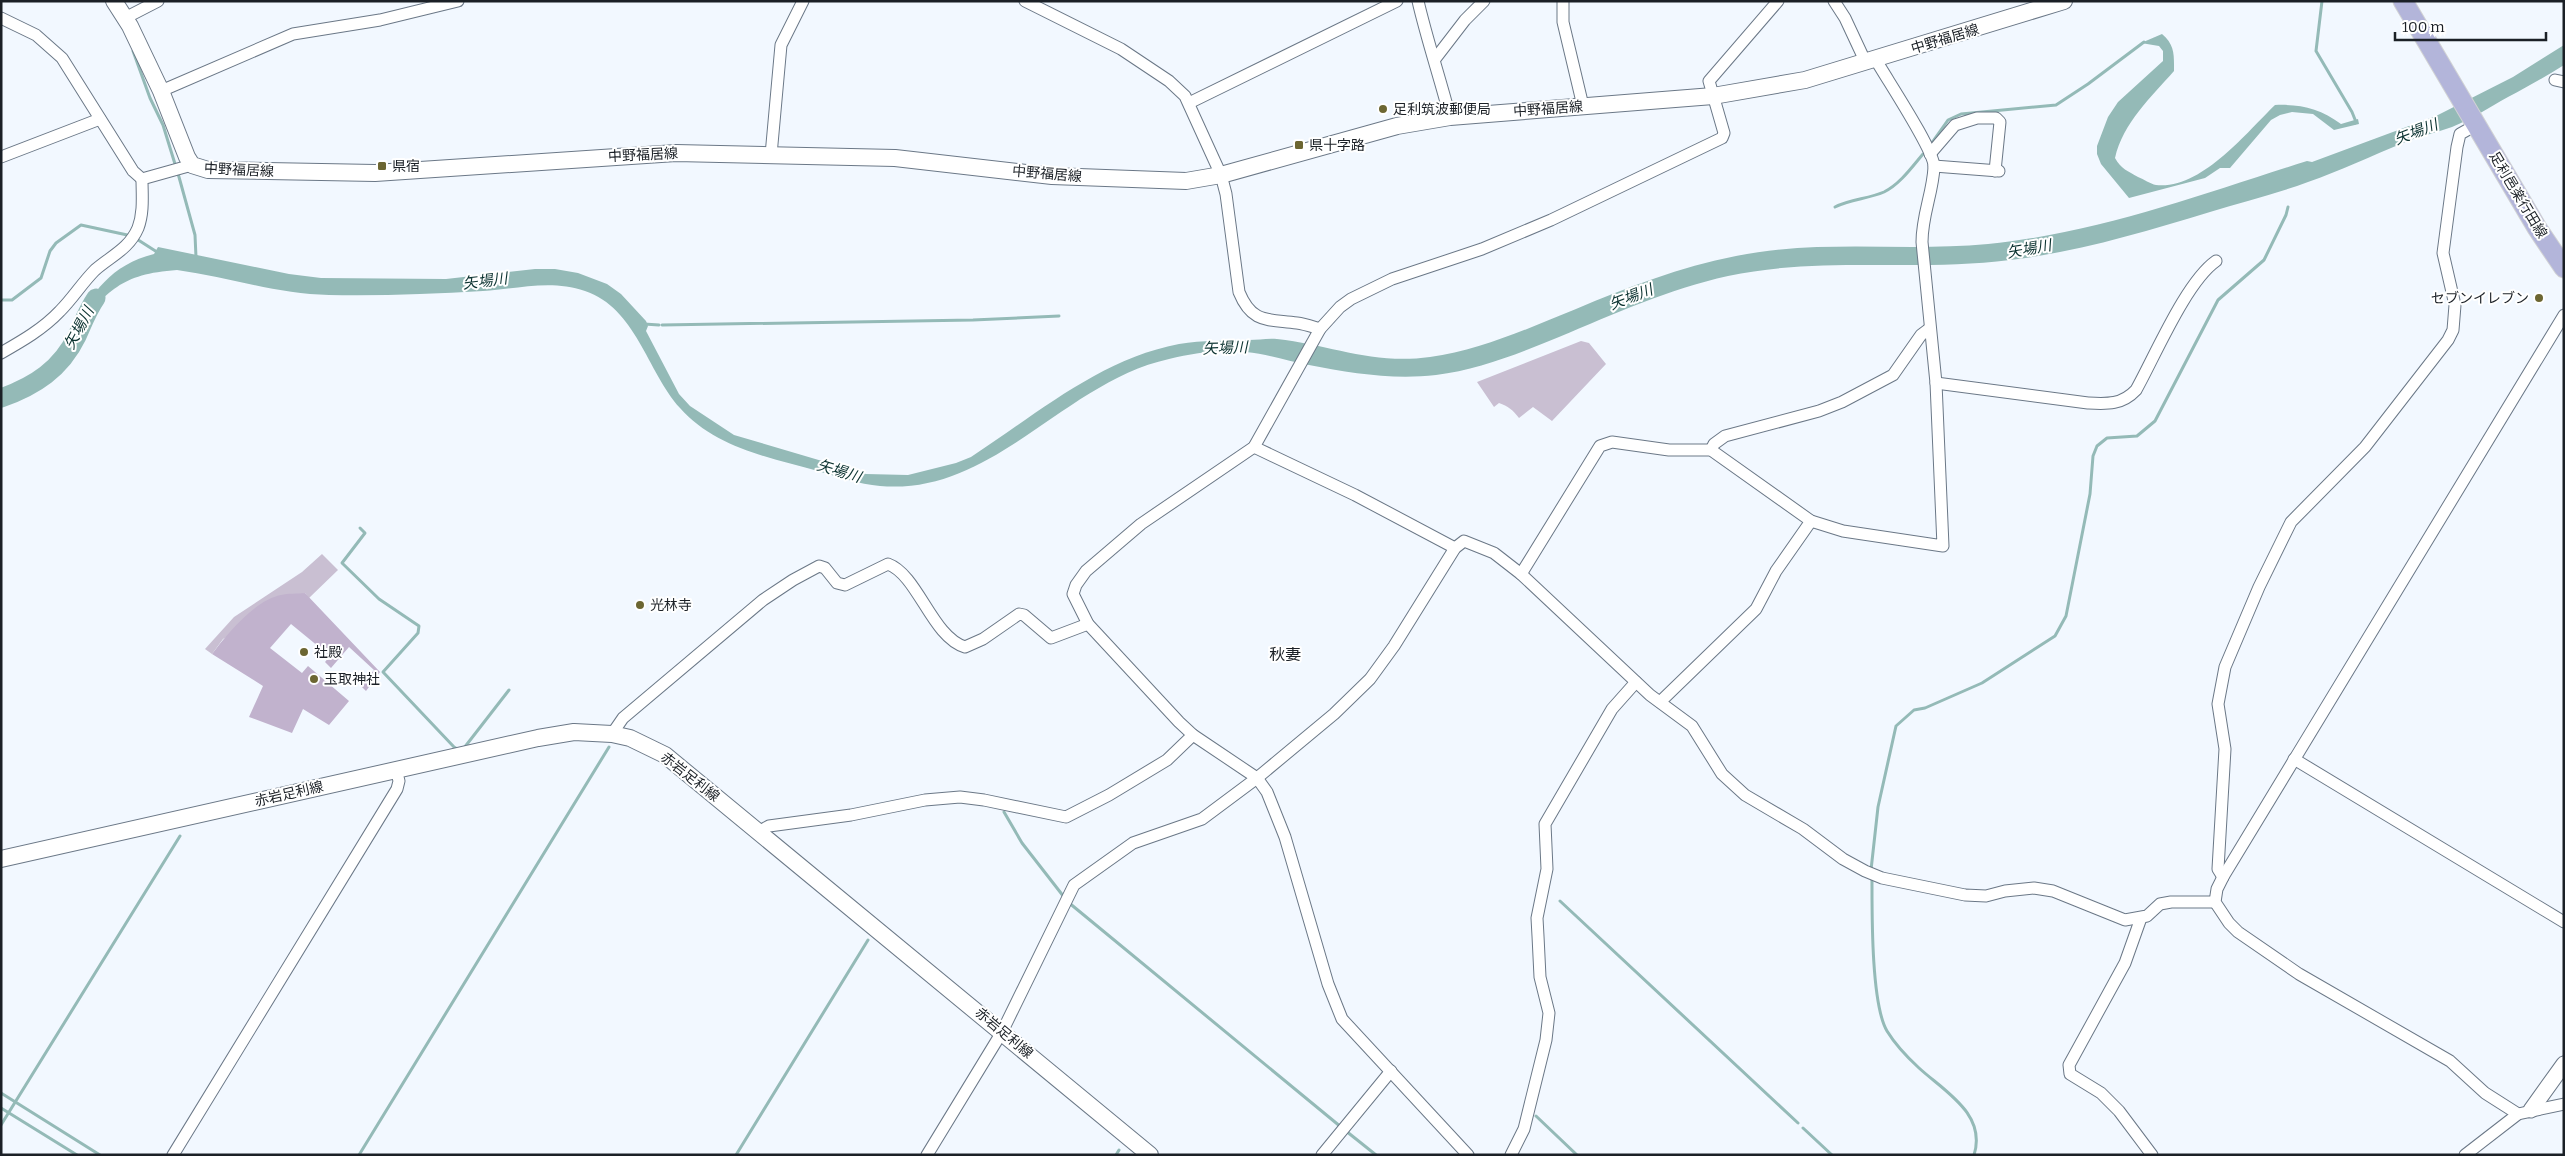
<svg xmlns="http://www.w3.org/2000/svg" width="2565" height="1156" font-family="Bitter,'Noto Sans JP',serif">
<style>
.green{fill:#c9bfd2}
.forest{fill:#c1b2cd}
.water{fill:#94bab7}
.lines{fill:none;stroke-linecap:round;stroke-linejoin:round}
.stream{stroke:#94bab7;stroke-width:3}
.river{stroke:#94bab7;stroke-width:19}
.minor-casing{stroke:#6b7887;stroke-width:13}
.tertiary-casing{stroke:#6b7887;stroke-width:17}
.secondary-casing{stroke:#6b7887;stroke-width:18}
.primary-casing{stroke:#d1d2d4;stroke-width:21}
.minor{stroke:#fff;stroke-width:11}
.tertiary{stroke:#fff;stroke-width:15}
.secondary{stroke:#fff;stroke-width:16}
.primary{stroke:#b3b5da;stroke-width:19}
.poi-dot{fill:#6c6632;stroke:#fff;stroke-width:2}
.labels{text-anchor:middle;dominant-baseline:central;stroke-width:4;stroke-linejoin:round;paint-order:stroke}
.street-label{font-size:14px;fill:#1b2026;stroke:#fff}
.poi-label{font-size:14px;fill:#1b2026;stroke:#fff;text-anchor:start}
.water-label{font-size:15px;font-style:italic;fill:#0b3230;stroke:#fff}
.quarter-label{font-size:16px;fill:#1b2026;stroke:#fff}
</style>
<rect width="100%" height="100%" fill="#f2f8ff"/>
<g class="green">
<path d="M1581,341l8,2 17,21 -54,57 -19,-14 -14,11c-6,-8 -11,-12 -20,-15l-5,4 -17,-25z"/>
<polygon points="322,554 338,570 309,598 305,593 223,639 212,654 205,649 234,617 302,572"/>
</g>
<path class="forest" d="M305,593l75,79 -14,19 -5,-5 13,-16 -25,-23 -18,21 -6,-6 5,-6 -39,-32 -21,24 32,25 6,-7 41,35 -20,24 -26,-16 -11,24 -43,-16 14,-31 -51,-32c15,-20 43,-54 69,-59 7,-2 16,-1 24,-2z"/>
<g class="water">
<path d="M2162,34c13,11 12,21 12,37 -23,26 -51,52 -59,87 6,11 13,13 23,19 6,2 12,7 18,8 45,5 90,-52 119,-80 25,-1 45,3 66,19l17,-5 1,5 -25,6 -21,-16 -21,-2 -12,3 -9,5 -41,48h-10l-15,10 -76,20 -28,-34 -4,-10v-8l11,-29 10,-15 45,-41v-10l-4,-5 -18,-3z"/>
<path d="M2564,45v20c-19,12 -37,22 -56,32 -18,10 -36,22 -56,30 -16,6 -33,9 -49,16 -32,13 -63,28 -95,39 -32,12 -66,20 -98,30 -66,20 -132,40 -200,48 -94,12 -189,-4 -282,16 -59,13 -114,38 -169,61 -39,16 -81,33 -123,38 -44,5 -85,-2 -127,-10 -21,-4 -42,-11 -63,-13 -26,-3 -52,1 -77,7 -105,23 -176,137 -289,127 -21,-2 -42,-9 -62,-15 -48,-13 -104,-24 -138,-63 -33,-37 -44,-100 -95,-117 -35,-12 -67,-2 -102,0 -51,3 -103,5 -154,4 -52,-1 -101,-18 -152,-25 -57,4 -68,21 -104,60 19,-38 38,-65 81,-76l4,-7 131,27 32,4 125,1 89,-10h20l23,4 29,11 14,10 25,27 2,5 -2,5 33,63 11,12 44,29 132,39 42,1 48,-12 15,-6c66,-43 129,-98 208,-113 24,-4 47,-3 70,-4 9,0 19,-2 28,-1 54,6 96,26 153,18 51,-7 99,-29 146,-48 52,-22 104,-42 160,-53 83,-17 168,-4 252,-12 110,-11 215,-50 319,-83l5,1 124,-46 77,-39z"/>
</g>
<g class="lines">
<g class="stream">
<polyline points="2322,1 2316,51 2352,112 2356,122 2355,123"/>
<polyline points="133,51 150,98 163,125 179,177 195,235 196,257"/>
<polyline points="1931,144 1948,120 1961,114 2056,105 2088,84 2144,42"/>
<path d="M1835,207c15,-8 33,-8 49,-15 16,-8 28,-25 39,-38"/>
<polyline points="1,300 12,300 41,278 50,251 56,243 81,225 132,236 157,252"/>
<polyline points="644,324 659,325"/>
<polyline points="662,325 973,320 1059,316"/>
<polyline points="360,528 365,533 342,563 379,599 419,626 418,633 383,672 454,747 459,750"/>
<polyline points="464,748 509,690"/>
<polyline points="1004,812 1022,843 1064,897"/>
<polyline points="1871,870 1878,807 1896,726 1914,710 1925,708 1982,683 2055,636 2066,616 2090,494 2093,456 2097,446 2107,438 2137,436 2155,421 2218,300 2264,260 2286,215 2288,207"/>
<path d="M1872,877c0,34 -1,127 15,154 8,13 20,26 32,37 25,23 68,46 55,87"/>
<polyline points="1560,901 1798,1123"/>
<polyline points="1068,902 1341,1127"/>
<polyline points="1,1093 100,1155"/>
<polyline points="1,1108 77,1155"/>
<polyline points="1536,1116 1577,1155"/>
<polyline points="1,1125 180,836"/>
<polyline points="1803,1128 1832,1155"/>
<polyline points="1346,1131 1376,1155"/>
<polyline points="359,1155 609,747"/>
<polyline points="736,1155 868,940"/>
<polyline points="1116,1155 1119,1150"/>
</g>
<path class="river" d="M1,398c34,-12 60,-29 76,-62 6,-13 10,-25 19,-38"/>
<defs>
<g id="minor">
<path d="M1025,1l96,48 48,32 16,15 36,79 5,19 13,98c13,32 29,27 58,31 8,1 16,4 23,6"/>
<path d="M1418,1c9,39 22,77 32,116"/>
<polyline points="1563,1 1563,22 1583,106"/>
<polyline points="1834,1 1845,18 1866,63"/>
<polyline points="1,18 36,35 62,58 133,171 142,179"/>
<polyline points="125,18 158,1"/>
<polyline points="1435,59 1465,20 1484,1"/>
<polyline points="2555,80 2564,82"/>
<polyline points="161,91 293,34 380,20 458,1"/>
<polyline points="1189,103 1397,1"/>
<polyline points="1930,154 1955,125 1977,118 1996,118 2000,122 1995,171"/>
<polyline points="771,155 781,45 803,1"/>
<polyline points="1,157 100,119"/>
<polyline points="1934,166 1999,171"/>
<path d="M1,353c21,-12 42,-24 59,-42 13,-13 22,-28 35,-41 16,-14 34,-21 43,-42 6,-16 4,-33 4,-49l50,-14"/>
<path d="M1936,383l152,20c19,1 34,2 48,-13 19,-34 50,-108 80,-129"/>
<polyline points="1254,447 1355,495 1455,548"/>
<polyline points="1711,450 1714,444 1725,436 1819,411 1842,402 1893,375 1921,335 1929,329"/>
<path d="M1521,574l79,-128 12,-4 57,8h42l100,71 32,10 100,15 -7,-163 -14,-141c0,-27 11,-50 12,-75 1,-16 -48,-89 -58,-107"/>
<polyline points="1660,702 1756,609 1776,571 1811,521"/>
<path d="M612,734l11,-16 140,-118 30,-20 26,-14 6,2 12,15 8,2 43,-21c30,11 44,73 77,83l18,-8 36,-25 5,1 27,23 37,-14"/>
<polyline points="2294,759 2564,922"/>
<polyline points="760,831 769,826 851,815 925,800 960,797 984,800 1066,817 1109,795 1167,760 1193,735"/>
<polyline points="2223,877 2218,869 2225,749 2218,704 2225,667 2259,587 2291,522 2365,447 2448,340 2453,330 2455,305 2443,253 2457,147 2460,134 2476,125"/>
<polyline points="2141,918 2125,963 2069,1065 2070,1074 2101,1093 2119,1111 2152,1155"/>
<polyline points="2518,1114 2485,1093 2450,1061 2299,974 2238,932 2229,923 2215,902 2217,889 2223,877 2564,315"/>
<polyline points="173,1155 397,789 399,781 396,769"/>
<polyline points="927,1155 1002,1032 1074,885 1133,843 1202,819 1257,778 1334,714 1370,679 1394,646 1455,548 1464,541 1494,553 1521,574 1650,695 1692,726 1722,774 1745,795 1803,829 1843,859 1865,871 1882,878 1965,895 1986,896 2005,891 2034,888 2053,891 2125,920 2147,916 2160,904 2171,902 2215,902"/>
<polyline points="1322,1155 1391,1071"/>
<polyline points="1468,1155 1342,1019 1328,984 1285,837 1267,792 1257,778 1193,735 1179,722 1088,624 1073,594 1076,585 1086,571 1141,524 1254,447 1320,329 1340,307 1351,299 1392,279 1482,249 1551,220 1722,138 1724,133 1709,81 1778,1"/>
<polyline points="1511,1155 1524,1129 1546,1040 1549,1013 1540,977 1538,936 1537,918 1547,869 1545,824 1612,709 1636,682"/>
<polyline points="2465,1155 2518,1114 2564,1104"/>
</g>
<polyline id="tertiary" points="2531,1110 2564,1064"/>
<g id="secondary">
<polyline points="114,1 130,26 161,91 187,157 192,165 208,170 375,173 676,153 895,158 1052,176 1186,181 1221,175 1397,126 1450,117 1713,96 1805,80 2064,1"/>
<polyline points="1,859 538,738 574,732 612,734 630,738 665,755 1150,1155"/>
</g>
<polyline id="primary" points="2403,1 2537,228 2564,268"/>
</defs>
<use href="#minor" class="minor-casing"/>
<use href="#tertiary" class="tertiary-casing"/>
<use href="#secondary" class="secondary-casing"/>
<use href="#primary" class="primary-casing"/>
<use href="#minor" class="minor"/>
<use href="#tertiary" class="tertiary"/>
<use href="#secondary" class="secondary"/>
<use href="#primary" class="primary"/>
</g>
<g class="poi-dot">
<circle cx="1383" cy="109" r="5"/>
<rect x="1294" y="140" width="10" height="10" rx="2.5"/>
<rect x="377" y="161" width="10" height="10" rx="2.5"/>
<circle cx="2539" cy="298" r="5"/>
<circle cx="640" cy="605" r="5"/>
<circle cx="304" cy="652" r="5"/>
<circle cx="314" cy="679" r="5"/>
</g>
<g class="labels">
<g class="street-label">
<text transform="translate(1945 39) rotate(-17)">中野福居線</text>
<text transform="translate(1548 109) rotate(-4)">中野福居線</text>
<text transform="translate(643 155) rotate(-3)">中野福居線</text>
<text transform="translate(239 170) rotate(3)">中野福居線</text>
<text transform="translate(1047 174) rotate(5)">中野福居線</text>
<text transform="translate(2518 195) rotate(59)">足利邑楽行田線</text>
<text transform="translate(690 777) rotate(38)">赤岩足利線</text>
<text transform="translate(289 794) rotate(-13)">赤岩足利線</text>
<text transform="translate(1004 1033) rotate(40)">赤岩足利線</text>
</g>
<g class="poi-label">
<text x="1393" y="109">足利筑波郵便局</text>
<text x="1309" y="145">県十字路</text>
<text x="392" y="166">県宿</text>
<text x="2529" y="298" text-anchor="end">セブンイレブン</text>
<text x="650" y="605">光林寺</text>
<text x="314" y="652">社殿</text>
<text x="324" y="679">玉取神社</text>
</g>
<g class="water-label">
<text transform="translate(2416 132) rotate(-21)">矢場川</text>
<text transform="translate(2029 249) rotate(-10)">矢場川</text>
<text transform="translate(485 281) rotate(-7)">矢場川</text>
<text transform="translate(1631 297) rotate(-21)">矢場川</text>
<text transform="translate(79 328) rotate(-62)">矢場川</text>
<text transform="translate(1225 348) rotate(-2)">矢場川</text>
<text transform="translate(839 471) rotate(17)">矢場川</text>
</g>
<g class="quarter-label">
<text x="1285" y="654">秋妻</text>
</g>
</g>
<rect width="2565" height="1156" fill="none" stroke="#1b2026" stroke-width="5"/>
<path d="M2395 32v8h151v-8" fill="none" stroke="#1b2026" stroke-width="2.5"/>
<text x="2402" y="32" font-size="15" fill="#1b2026" stroke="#ffffff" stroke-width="4" paint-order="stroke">100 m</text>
</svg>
